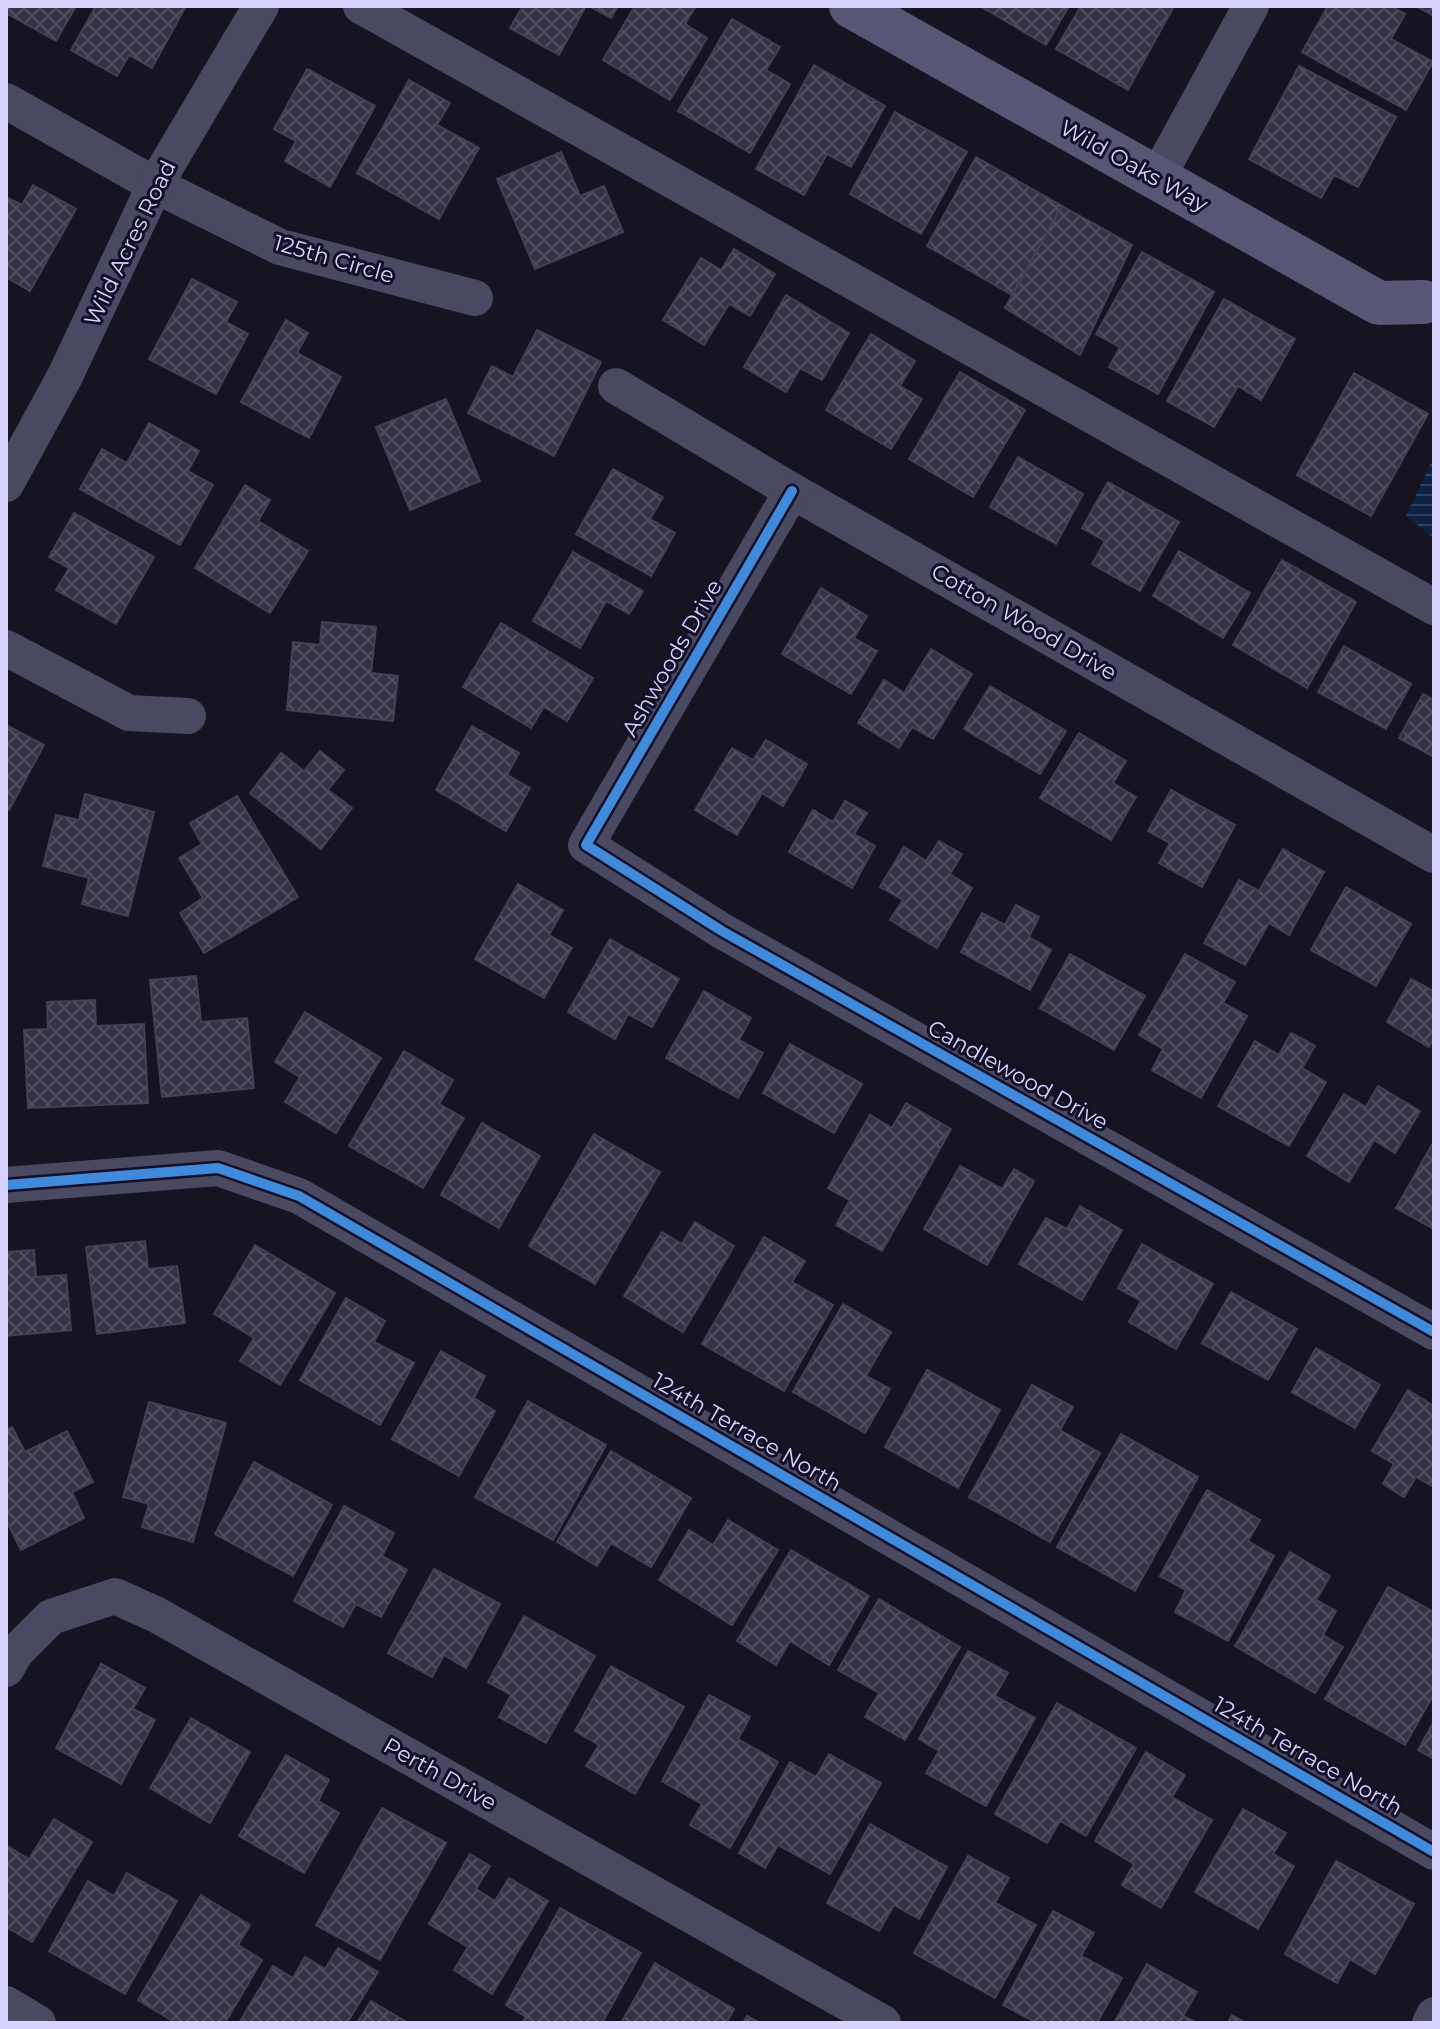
<svg xmlns="http://www.w3.org/2000/svg" width="1440" height="2029" font-family="Montserrat,sans-serif">
<style>
.water{fill:url(#water-rules)}
.building{fill:url(#building-cross-hatch);stroke:#433f54;stroke-width:2}
.lines{fill:none;stroke-linecap:round;stroke-linejoin:round}
.street{stroke:#4a4962;stroke-width:36}
.secondary{stroke:#575674;stroke-width:44}
.cycleway-casing{stroke:#130f26;stroke-width:15}
.cycleway{stroke:#408adc;stroke-width:10}
.labels{text-anchor:middle;dominant-baseline:central;stroke-width:6;stroke-linejoin:round;paint-order:stroke}
.street-label{font-size:22px;fill:#d9d4ff;stroke:#130f26}
</style>
<defs>
<pattern id="water-rules" width="6" height="5" patternUnits="userSpaceOnUse" patternTransform="scale(2)"><rect width="6" height="5" fill="#0d2144"/><path d="M0 2.5h6" fill="none" stroke="#304060"/></pattern>
<pattern id="building-cross-hatch" width="8" height="8" patternUnits="userSpaceOnUse" patternTransform="scale(2)"><rect width="8" height="8" fill="#343243"/><path d="M0 0l8 8M0 8l8-8" fill="none" stroke="#514f5f"/></pattern>
</defs>
<rect width="100%" height="100%" fill="#161421"/>
<polygon class="water" points="1434,456 1434,538 1406,516"/>
<g class="building">
<polygon points="6,6 76,6 56,41 6,13"/>
<polygon points="96,6 186,6 152,68 129,55 117,76 71,50"/>
<polygon points="523,6 586,6 559,55 510,28"/>
<polygon points="589,6 618,6 611,18"/>
<polygon points="635,6 696,6 685,24 707,38 670,100 603,60"/>
<polygon points="980,6 1069,6 1046,45"/>
<polygon points="1081,6 1174,6 1128,90 1056,49"/>
<polygon points="1328,6 1390,6 1405,14 1391,39 1433,62 1406,110 1302,52"/>
<polygon points="1416,6 1434,6 1434,16"/>
<polygon points="732,19 780,47 766,70 790,84 750,153 678,111"/>
<polygon points="814,65 885,106 851,167 827,154 804,195 756,169"/>
<polygon points="1299,66 1396,117 1358,187 1334,175 1321,198 1249,159"/>
<polygon points="307,69 375,106 330,187 285,161 296,141 274,129"/>
<polygon points="409,80 450,103 437,125 479,148 439,219 357,173"/>
<polygon points="895,112 967,152 921,234 850,194"/>
<polygon points="561,152 580,196 604,186 623,232 535,269 497,179"/>
<polygon points="976,157 1062,206 1012,295 927,246"/>
<polygon points="33,185 76,209 30,291 6,277 6,197 22,205"/>
<polygon points="1062,206 1132,245 1080,355 1005,308"/>
<polygon points="734,249 775,274 750,316 729,304 704,345 663,320 701,258 721,270"/>
<polygon points="1142,252 1214,292 1158,394 1109,367 1120,347 1096,334"/>
<polygon points="192,279 237,302 226,322 248,334 216,394 149,359"/>
<polygon points="786,295 849,333 822,380 800,368 786,392 744,367"/>
<polygon points="1224,299 1295,339 1261,400 1238,386 1214,427 1167,401"/>
<polygon points="286,320 308,333 297,353 341,377 309,438 241,402"/>
<polygon points="537,330 601,362 554,456 468,413 492,366 513,377"/>
<polygon points="871,334 915,361 900,386 922,399 891,449 826,410"/>
<polygon points="960,372 1025,410 973,497 909,459"/>
<polygon points="1354,373 1428,414 1371,516 1297,475"/>
<polygon points="446,399 480,481 410,510 376,427"/>
<polygon points="149,423 199,451 188,471 213,485 180,545 80,489 102,449 127,463"/>
<polygon points="1018,457 1083,494 1056,544 990,507"/>
<polygon points="613,469 663,497 650,519 675,533 651,576 576,534"/>
<polygon points="1108,482 1179,522 1140,591 1092,564 1105,541 1082,528"/>
<polygon points="245,485 270,500 258,521 308,551 270,613 195,568"/>
<polygon points="74,513 154,557 116,624 56,590 69,568 49,557"/>
<polygon points="1179,551 1250,593 1223,638 1153,596"/>
<polygon points="573,552 643,591 629,614 606,601 580,648 533,621"/>
<polygon points="1282,560 1356,602 1307,688 1233,645"/>
<polygon points="821,588 867,616 854,638 877,651 851,694 782,654"/>
<polygon points="322,622 376,627 371,673 398,676 393,721 287,710 293,642 320,645"/>
<polygon points="501,623 593,678 567,721 544,707 531,728 463,687"/>
<polygon points="1344,646 1411,684 1386,729 1318,692"/>
<polygon points="931,649 972,674 933,739 912,727 899,748 858,723 884,680 904,693"/>
<polygon points="990,686 1066,731 1040,774 964,729"/>
<polygon points="1423,694 1434,700 1434,757 1399,738"/>
<polygon points="6,725 44,745 9,810 6,808"/>
<polygon points="472,726 519,753 507,775 530,788 506,831 436,790"/>
<polygon points="1079,733 1126,761 1113,783 1136,797 1111,840 1040,798"/>
<polygon points="766,740 807,764 783,806 762,793 737,835 695,810 732,748 753,760"/>
<polygon points="320,751 344,770 328,790 352,808 321,849 250,793 281,753 304,771"/>
<polygon points="1171,790 1235,825 1202,887 1159,863 1170,843 1148,831"/>
<polygon points="85,794 154,812 128,916 82,904 89,878 43,866 56,815 79,820"/>
<polygon points="237,796 298,897 204,953 180,913 203,898 179,858 202,844 190,823"/>
<polygon points="845,801 867,813 854,834 875,846 852,888 789,852 813,810 833,822"/>
<polygon points="939,841 962,854 950,874 972,888 937,948 890,920 903,900 880,887 904,847 926,861"/>
<polygon points="1283,849 1324,872 1289,935 1269,923 1245,965 1204,943 1239,880 1259,891"/>
<polygon points="518,884 563,910 549,935 572,948 544,998 475,959"/>
<polygon points="1346,887 1411,924 1376,986 1311,950"/>
<polygon points="1016,905 1039,917 1029,937 1051,950 1030,990 961,952 982,913 1005,925"/>
<polygon points="610,939 679,979 652,1027 628,1014 615,1039 568,1012"/>
<polygon points="1070,954 1145,996 1114,1050 1040,1008"/>
<polygon points="1185,954 1235,982 1223,1003 1247,1016 1201,1098 1152,1070 1163,1049 1139,1035"/>
<polygon points="196,976 201,1022 247,1018 254,1088 162,1097 150,980"/>
<polygon points="1411,979 1433,991 1434,989 1434,1037 1429,1047 1387,1022"/>
<polygon points="704,991 751,1018 739,1040 763,1053 738,1098 666,1058"/>
<polygon points="95,1000 96,1026 144,1024 148,1103 28,1108 24,1030 48,1029 47,1002"/>
<polygon points="305,1012 381,1058 336,1133 285,1102 300,1077 275,1062"/>
<polygon points="1291,1033 1315,1046 1302,1068 1326,1082 1289,1146 1218,1106 1255,1041 1279,1055"/>
<polygon points="790,1044 862,1084 834,1133 763,1093"/>
<polygon points="404,1051 453,1080 439,1104 464,1118 423,1188 349,1146"/>
<polygon points="1378,1086 1420,1111 1395,1153 1374,1140 1349,1182 1307,1156 1344,1094 1366,1107"/>
<polygon points="906,1103 951,1129 882,1251 836,1225 850,1200 828,1188 870,1115 892,1128"/>
<polygon points="482,1123 540,1156 499,1228 441,1195"/>
<polygon points="594,1134 660,1172 595,1284 529,1246"/>
<polygon points="1434,1141 1434,1229 1396,1208"/>
<polygon points="960,1166 1002,1189 1014,1169 1034,1181 987,1265 924,1229"/>
<polygon points="1080,1206 1122,1230 1082,1300 1019,1264 1046,1218 1067,1229"/>
<polygon points="695,1222 734,1246 683,1332 624,1296 662,1232 682,1244"/>
<polygon points="764,1237 805,1261 792,1282 833,1305 784,1391 702,1344"/>
<polygon points="145,1241 148,1269 177,1266 185,1323 97,1334 86,1247"/>
<polygon points="1142,1244 1213,1284 1176,1349 1129,1322 1141,1301 1118,1288"/>
<polygon points="255,1245 335,1293 280,1385 240,1361 254,1338 214,1314"/>
<polygon points="34,1250 36,1277 66,1275 71,1330 6,1336 6,1252"/>
<polygon points="1231,1292 1297,1329 1268,1380 1202,1343"/>
<polygon points="346,1298 385,1321 374,1342 414,1363 380,1425 300,1380"/>
<polygon points="843,1304 891,1332 866,1376 890,1389 865,1433 793,1392"/>
<polygon points="1316,1348 1380,1385 1355,1428 1292,1392"/>
<polygon points="441,1351 485,1376 474,1398 495,1411 459,1476 392,1439"/>
<polygon points="927,1370 1000,1410 958,1488 885,1447"/>
<polygon points="1032,1385 1073,1407 1060,1430 1100,1453 1050,1542 969,1497"/>
<polygon points="1408,1390 1434,1406 1434,1487 1416,1477 1404,1497 1383,1484 1394,1464 1372,1451"/>
<polygon points="528,1401 606,1445 553,1540 475,1497"/>
<polygon points="149,1402 226,1423 193,1542 142,1527 149,1504 123,1497"/>
<polygon points="12,1427 25,1452 67,1431 93,1482 72,1492 84,1518 21,1550 6,1520 6,1430"/>
<polygon points="1121,1434 1198,1477 1135,1591 1057,1547"/>
<polygon points="611,1451 691,1498 651,1567 611,1543 597,1566 557,1542"/>
<polygon points="254,1462 332,1505 293,1576 215,1534"/>
<polygon points="1207,1490 1260,1520 1248,1541 1274,1556 1228,1641 1175,1612 1186,1590 1160,1576"/>
<polygon points="344,1506 394,1533 382,1556 407,1570 381,1617 356,1604 343,1627 294,1601"/>
<polygon points="728,1520 778,1550 732,1625 659,1580 689,1530 713,1545"/>
<polygon points="791,1550 869,1596 829,1665 790,1641 776,1665 737,1641"/>
<polygon points="1290,1552 1330,1576 1316,1600 1336,1611 1323,1635 1343,1647 1315,1693 1235,1646"/>
<polygon points="434,1569 500,1604 466,1668 444,1655 432,1677 388,1653"/>
<polygon points="1388,1587 1434,1612 1434,1694 1405,1745 1325,1699"/>
<polygon points="879,1599 960,1647 905,1740 865,1717 879,1693 838,1670"/>
<polygon points="524,1616 595,1656 546,1743 499,1717 511,1695 488,1682"/>
<polygon points="968,1651 1008,1673 995,1696 1035,1718 986,1806 926,1773 939,1751 919,1739"/>
<polygon points="101,1664 145,1688 133,1709 155,1720 121,1784 56,1748"/>
<polygon points="611,1666 684,1707 635,1794 586,1766 599,1745 575,1731"/>
<polygon points="709,1695 750,1717 738,1739 778,1762 730,1848 690,1825 702,1804 662,1781"/>
<polygon points="1057,1703 1136,1748 1086,1836 1060,1821 1047,1843 995,1814"/>
<polygon points="191,1718 250,1752 210,1823 150,1788"/>
<polygon points="1434,1721 1434,1759 1418,1750"/>
<polygon points="1146,1752 1185,1775 1172,1797 1212,1820 1161,1908 1122,1885 1134,1864 1095,1841"/>
<polygon points="829,1754 881,1783 830,1874 778,1845 765,1868 739,1853 790,1762 816,1777"/>
<polygon points="286,1755 329,1780 318,1801 339,1813 304,1873 239,1836"/>
<polygon points="382,1808 446,1843 380,1960 316,1925"/>
<polygon points="1243,1809 1286,1833 1273,1854 1294,1866 1258,1929 1195,1892"/>
<polygon points="54,1819 92,1842 32,1942 6,1927 6,1845 29,1859"/>
<polygon points="870,1824 947,1867 919,1919 894,1905 879,1931 827,1903"/>
<polygon points="470,1854 490,1866 476,1889 495,1901 509,1878 548,1901 492,1994 454,1970 468,1947 429,1924"/>
<polygon points="968,1856 1009,1878 995,1903 1036,1925 995,1998 914,1953"/>
<polygon points="1336,1861 1414,1904 1375,1974 1350,1959 1337,1983 1285,1954"/>
<polygon points="127,1873 177,1901 125,1994 49,1951 88,1881 114,1896"/>
<polygon points="201,1895 250,1925 238,1945 262,1960 225,2023 176,2023 138,2000"/>
<polygon points="560,1908 641,1953 602,2023 522,2023 526,2017 506,2005"/>
<polygon points="1053,1911 1094,1933 1081,1956 1122,1978 1097,2023 1037,2023 1003,2005"/>
<polygon points="338,1948 378,1972 347,2023 239,2023 273,1966 293,1978 305,1957 325,1969"/>
<polygon points="655,1963 734,2009 726,2023 621,2023"/>
<polygon points="1147,1964 1197,1992 1183,2016 1197,2023 1114,2023"/>
<polygon points="371,2001 408,2023 357,2023"/>
<polygon points="1232,2015 1246,2023 1228,2023"/>
<polygon points="747,2016 760,2023 743,2023"/>
</g>
<g class="lines">
<g class="street">
<polyline points="361,6 1434,607"/>
<polyline points="6,101 155,185 280,247 475,298"/>
<polyline points="1157,178 1251,6"/>
<polyline points="616,386 792,491 1434,855"/>
<polyline points="6,484 65,376 155,185 261,6"/>
<polyline points="792,491 586,845 722,931 1434,1332"/>
<polyline points="6,648 129,713 188,716"/>
<polyline points="6,1185 218,1168 299,1196 1434,1852"/>
<polyline points="6,1669 16,1652 51,1617 115,1596 157,1615 883,2023"/>
<polyline points="6,2004 38,2023"/>
<polyline points="1430,2023 1434,2015"/>
</g>
<polyline class="secondary" points="851,6 1379,303 1423,302"/>
<defs>
<g id="cycleway">
<polyline points="792,491 586,845 722,931 1434,1332"/>
<polyline points="6,1185 218,1168 299,1196 1434,1852"/>
</g>
</defs>
<use href="#cycleway" class="cycleway-casing"/>
<use href="#cycleway" class="cycleway"/>
</g>
<g class="labels">
<g class="street-label">
<text transform="translate(1134 166) rotate(29)">Wild Oaks Way</text>
<text transform="translate(130 243) rotate(-64)">Wild Acres Road</text>
<text transform="translate(334 259) rotate(16)">125th Circle</text>
<text transform="translate(1024 622) rotate(30)">Cotton Wood Drive</text>
<text transform="translate(672 658) rotate(-60)">Ashwoods Drive</text>
<text transform="translate(1018 1075) rotate(29)">Candlewood Drive</text>
<text transform="translate(747 1432) rotate(30)">124th Terrace North</text>
<text transform="translate(1308 1756) rotate(30)">124th Terrace North</text>
<text transform="translate(440 1774) rotate(29)">Perth Drive</text>
</g>
</g>
<rect width="1440" height="2029" fill="none" stroke="#d9d4ff" stroke-width="16"/>
</svg>
